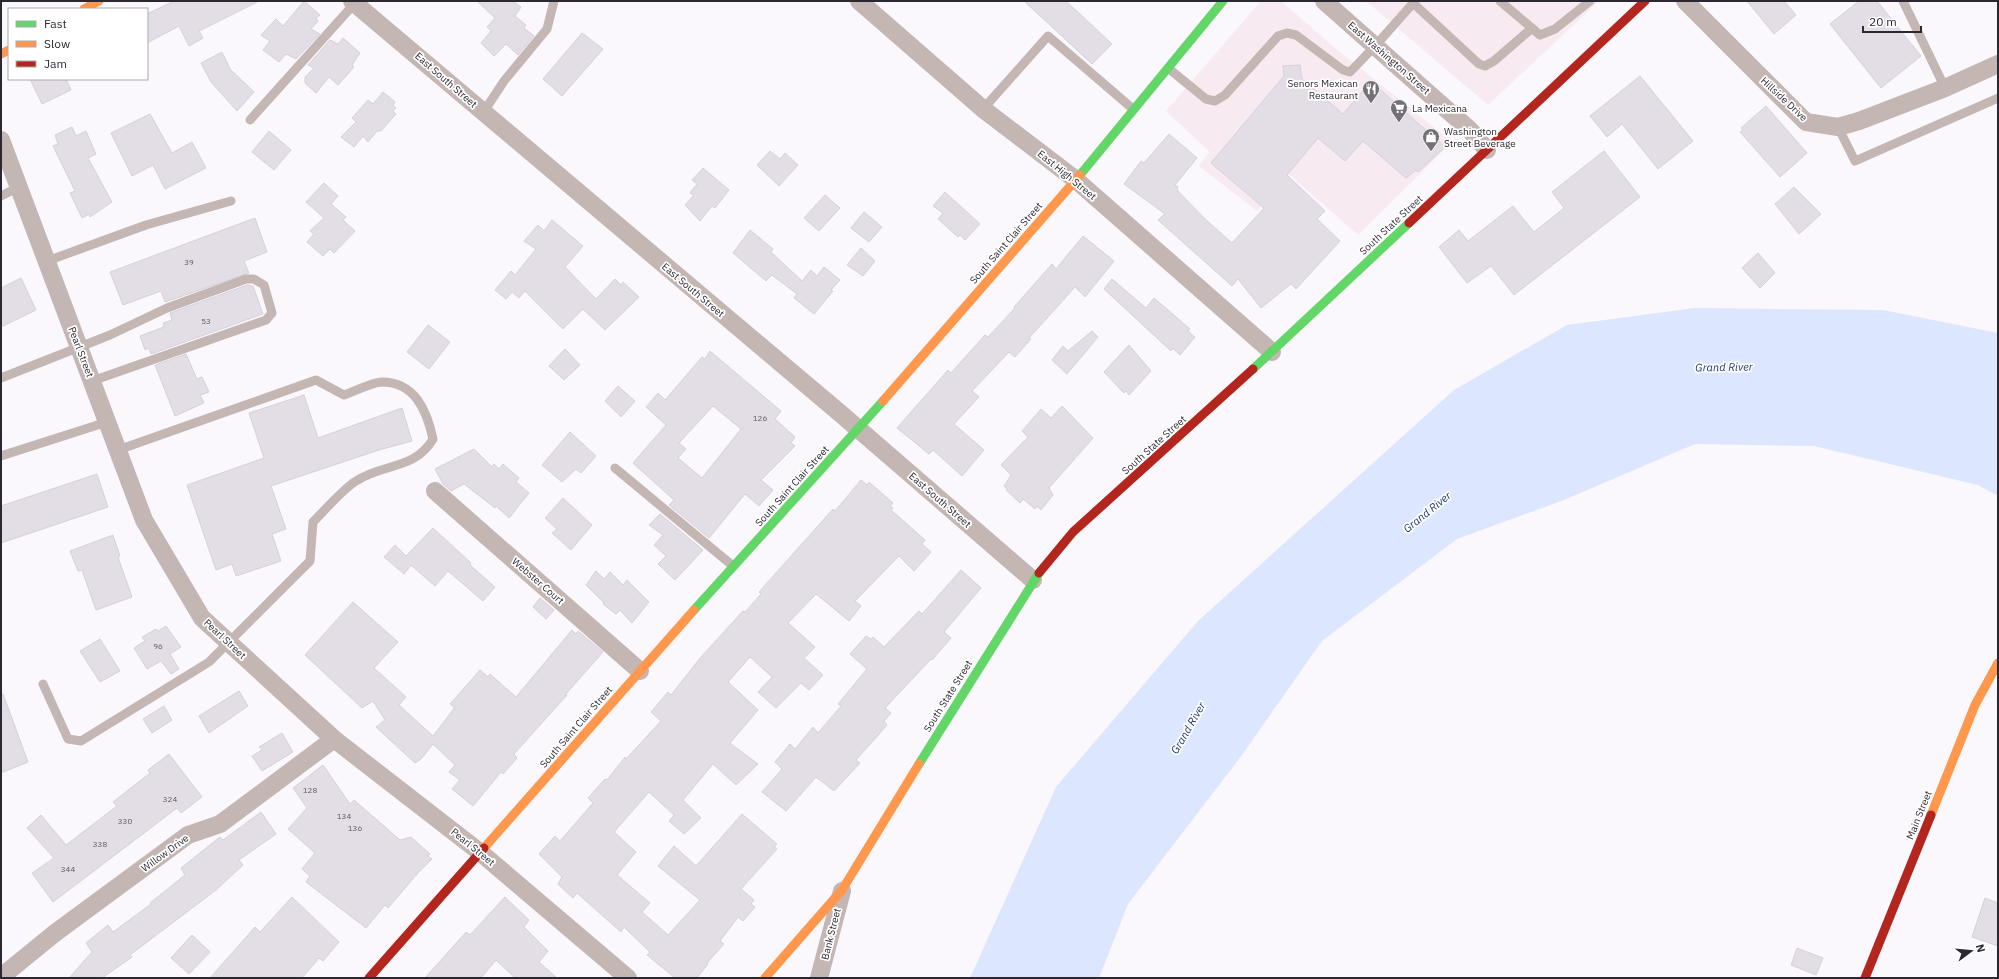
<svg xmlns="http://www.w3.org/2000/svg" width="1999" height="979" font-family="'IBM Plex Sans',sans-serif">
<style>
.commercial{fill:#f7eaf0}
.water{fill:#dce6fe}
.building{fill:#e3dee5;stroke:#d5d1d8;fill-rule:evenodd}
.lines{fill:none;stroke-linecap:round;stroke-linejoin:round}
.lane{stroke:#c3b6b3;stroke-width:9}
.street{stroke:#c3b6b3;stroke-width:18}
.fast{stroke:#63d668;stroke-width:9}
.slow{stroke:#ff974d;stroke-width:9}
.jam{stroke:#b3261e;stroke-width:9}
.labels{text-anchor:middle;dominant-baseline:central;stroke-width:3.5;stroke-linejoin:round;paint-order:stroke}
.number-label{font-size:8px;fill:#5a565f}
.street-label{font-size:10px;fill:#2b2831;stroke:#fff}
.poi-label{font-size:10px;fill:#2b2831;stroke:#fff;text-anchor:start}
.water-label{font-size:11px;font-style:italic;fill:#1d3874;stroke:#fff}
</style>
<rect width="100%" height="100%" fill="#faf7fd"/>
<g class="commercial">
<polygon points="1261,1 1281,1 1329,43 1452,142 1358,235 1289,174 1257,211 1199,166 1210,152 1166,111"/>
<polygon points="1366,1 1599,1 1488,105"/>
</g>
<polygon class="water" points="1695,308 1883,310 1998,333 1998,496 1978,485 1814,446 1695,444 1564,500 1457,539 1322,641 1242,755 1128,904 1099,978 970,978 1056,787 1198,621 1454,390 1567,325"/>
<g class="building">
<polygon points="174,1 259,1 199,31 203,38 189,46 179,26 147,43 147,14"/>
<polygon points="304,1 320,15 316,18 318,21 311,29 320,34 296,59 286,54 279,62 263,50 270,41 261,35 276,19 283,26"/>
<polygon points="477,1 513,1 521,7 515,16 526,25 524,28 534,36 518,55 506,44 494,56 481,43 491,31 487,27 495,18"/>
<polygon points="1024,1 1066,1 1112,44 1092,64"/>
<polygon points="1747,1 1784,1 1796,15 1774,34"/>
<polygon points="1859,1 1877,1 1921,56 1881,88 1830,24"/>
<polygon points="582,33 603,49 562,96 543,79"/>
<polygon points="343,38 360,53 352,65 354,67 338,85 329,77 316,93 305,83 305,77 314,68 308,65 330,40 338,44"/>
<polygon points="222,52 230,69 254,92 237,111 211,82 201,63"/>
<polygon points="1300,65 1302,79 1343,114 1368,85 1371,88 1375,85 1445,147 1418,172 1416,170 1406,178 1363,141 1345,161 1318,138 1287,175 1325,211 1317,219 1340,241 1296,289 1291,284 1261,308 1238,279 1232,286 1158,220 1165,214 1124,184 1141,161 1144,163 1169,134 1197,158 1175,185 1178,187 1177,190 1204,218 1232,243 1264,208 1211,163 1284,76 1283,66"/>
<polygon points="1640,76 1693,141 1658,169 1622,124 1607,137 1590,116"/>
<polygon points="30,79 66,79 71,90 42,104"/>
<polygon points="383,92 395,102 393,105 396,108 393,111 396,114 381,131 377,131 368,142 363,136 354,147 341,137 356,122 352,118 368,100 373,104"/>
<polygon points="1766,106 1807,153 1780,177 1740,132 1743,130 1741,128"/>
<polygon points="150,114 172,153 192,142 206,168 165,189 153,165 132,176 111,133"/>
<polygon points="72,127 76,136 86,131 96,154 88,158 112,202 90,217 89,214 82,218 70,193 75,191 53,146 58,144 55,135"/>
<polygon points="269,131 291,150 274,170 252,152"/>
<polygon points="770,151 780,159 785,153 798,165 779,186 757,165"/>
<polygon points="1604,151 1640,197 1514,295 1491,266 1467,283 1439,247 1459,230 1468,241 1513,206 1534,232 1564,208 1552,192"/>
<polygon points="703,168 729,190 715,208 712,206 700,221 685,205 694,195 690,193 697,184 692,180"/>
<polygon points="324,183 338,196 331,204 346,217 343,220 355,231 334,253 330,249 323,256 307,242 314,234 310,231 324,218 306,202"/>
<polygon points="1794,187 1821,214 1799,234 1775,204"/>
<polygon points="945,192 980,224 965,240 960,235 958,237 938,219 943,213 933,206"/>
<polygon points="825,195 840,208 819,231 804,218"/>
<polygon points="864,212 882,227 869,242 851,228"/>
<polygon points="255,218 267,252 244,261 249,273 165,302 161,291 123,305 110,272"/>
<polygon points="552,220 583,246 565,267 596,299 615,279 621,285 623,282 639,297 605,330 583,309 563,329 525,291 519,298 512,292 506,299 495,290 511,271 515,275 536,249 524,241 538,225 544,231"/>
<polygon points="750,230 773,249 771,252 802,281 811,270 817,276 824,267 840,280 831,290 833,291 814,314 794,298 797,294 772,275 766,281 733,253"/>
<polygon points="1083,236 1114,261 1085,297 1075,287 1029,338 1031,339 1015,357 1009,352 972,391 979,397 954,424 984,450 962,476 933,450 929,454 897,428 948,370 951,373 985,335 988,337 1015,308 1014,307 1052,264 1056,269"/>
<polygon points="861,248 875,261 863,276 847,265"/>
<polygon points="1758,253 1775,273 1760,288 1742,268"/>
<polygon points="21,278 36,310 1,327 1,288"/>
<polygon points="1112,279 1146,308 1154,298 1190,329 1188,331 1195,337 1180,355 1172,348 1171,351 1104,289"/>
<polygon points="247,285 253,286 263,314 151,354 149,348 145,350 140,336 164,327 163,323 172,320 170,313"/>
<polygon points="428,325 450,342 429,369 407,352"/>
<polygon points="1092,331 1098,337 1067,374 1052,360 1063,346 1068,351"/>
<polygon points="1129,345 1151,371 1129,395 1126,391 1124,393 1104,372"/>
<polygon points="565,349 580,365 564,380 549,366"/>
<path d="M710,351l71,60 -6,8 20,18 -4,6 4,3 -34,34 12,10 -14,16 -14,-12 -36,44 -40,-33 5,-5 -41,-37 33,-38 -20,-18 12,-14 7,7 37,-43 3,2zM713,406l28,23 -39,49 -24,-20 8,-9 -7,-6z"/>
<polygon points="186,354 197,379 202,377 209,392 200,395 204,403 175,416 155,365"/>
<polygon points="618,386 635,401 621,417 605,401"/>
<polygon points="304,395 318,438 402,408 412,441 379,450 271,486 286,529 272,534 281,561 236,576 232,564 216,570 187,485 264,458 249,413"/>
<polygon points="1062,406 1093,438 1049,488 1053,495 1041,510 1037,506 1035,509 1023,499 1020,503 1006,490 1007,489 1004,486 1011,475 1001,465 1028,437 1022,431 1041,409 1051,418"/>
<polygon points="570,432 596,456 581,473 576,469 562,482 542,465"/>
<polygon points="474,449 492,467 494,464 499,469 503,464 519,478 516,482 529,493 509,518 496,506 495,508 464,484 451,491 443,484 435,469"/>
<polygon points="97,474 108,507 1,543 1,506"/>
<polygon points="861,480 867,485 869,482 893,503 890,506 893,508 891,510 925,540 922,544 931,552 914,571 899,556 855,601 861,606 849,621 816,594 788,623 815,647 804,658 823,675 809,690 801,683 776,708 758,692 772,677 750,657 728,682 758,710 730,743 758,764 736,785 713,764 683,800 701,818 684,834 669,821 674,815 649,792 614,832 636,852 617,875 650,903 642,912 668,935 700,900 658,866 674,846 696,866 742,814 777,844 774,846 777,849 741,889 754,900 751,904 755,907 743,921 738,917 720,941 724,944 707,963 708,964 697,978 675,978 647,955 650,952 624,927 621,932 577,893 573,898 558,884 562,877 539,854 555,836 560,841 593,803 588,798 605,779 607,780 625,757 626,759 661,721 651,712 668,692 671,695 701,657 743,611 745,612 761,594 759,592 833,509 835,511"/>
<polygon points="563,498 592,525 571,550 552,533 557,529 545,518"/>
<polygon points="660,514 703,550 675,580 658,564 666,556 654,545 663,535 649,525"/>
<polygon points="433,528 471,563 470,565 495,587 483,601 448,571 435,586 411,565 404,574 384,557 395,545 406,556"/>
<polygon points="113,535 120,556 118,557 132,597 96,610 82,570 78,571 70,551"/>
<polygon points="961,570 981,588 944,632 951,638 932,660 931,659 885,708 891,713 884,721 887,725 856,760 860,763 834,791 816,777 786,811 762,792 782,769 775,762 790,744 795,749 813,727 818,733 841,706 838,704 867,669 850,654 866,636 871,639 873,637 884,647 919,611 922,614"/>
<polygon points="596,571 604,579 610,572 623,585 627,580 649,602 632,623 620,610 616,614 603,604 604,603 586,585"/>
<polygon points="540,598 554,610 546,619 533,607"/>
<polygon points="353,602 398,642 374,668 406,697 399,705 433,736 453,710 454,707 450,704 480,670 488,677 490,674 516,697 572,630 576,634 578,631 603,652 565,695 567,695 514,754 517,758 503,774 501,772 473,806 452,789 460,780 449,772 455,765 433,744 421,759 415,763 376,727 385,720 373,701 362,708 305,655"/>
<polygon points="166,626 181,647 170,654 179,669 171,674 161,661 147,669 134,648 145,641 142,637 156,629 158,631"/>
<polygon points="100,639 120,671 100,682 80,651"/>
<polygon points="239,691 248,706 209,733 199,716"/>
<polygon points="1,694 3,694 28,762 1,773"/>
<polygon points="164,706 172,720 152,733 143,719"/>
<polygon points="282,733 293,752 262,771 252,756 262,750 259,747"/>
<polygon points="169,754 202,797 181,813 177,808 53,902 32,873 54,858 27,828 41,815 66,845 117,806 113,802 150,773 148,770"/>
<polygon points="323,765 350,804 354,800 400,840 411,837 430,854 428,856 432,859 417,874 388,908 385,905 366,928 306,882 310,876 302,869 315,853 288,829 307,808 293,788"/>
<polygon points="261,812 276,834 239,860 243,865 216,890 130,955 132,957 102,978 69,978 92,952 86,943 108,925 113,932 151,904 150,903 185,875 181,868 220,837 223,840"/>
<polygon points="292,897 339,942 323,961 319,958 302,978 210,978 255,927 260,932"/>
<polygon points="505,897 529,920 524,927 548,951 539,962 557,978 515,978 496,960 481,978 425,978 466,932 470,935"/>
<polygon points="1985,898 1998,903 1998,946 1972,937"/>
<polygon points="192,935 210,952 189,974 171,958"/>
<polygon points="1797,948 1823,958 1816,975 1791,965"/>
</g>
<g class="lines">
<g class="lane">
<polyline points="1500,1 1540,35 1555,29 1590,1"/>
<polyline points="1903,1 1945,88"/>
<polyline points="1413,3 1479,64 1485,66 1494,61 1531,29"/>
<polyline points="1168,68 1206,99 1215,101 1225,95 1278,36 1287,33 1296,35 1343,70 1350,72 1376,45 1415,1"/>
<polyline points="983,109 1048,36 1133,109"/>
<polyline points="483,113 504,81 547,29 554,1"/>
<polyline points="250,120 355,3"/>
<polyline points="1838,127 1855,161 1998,98"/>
<polyline points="1,196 19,187"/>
<polyline points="47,261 146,225 231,201"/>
<polyline points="1,378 110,335 167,308 246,279 254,279 264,285 272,313 266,320 92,381"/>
<polyline points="1,456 107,422"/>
<polyline points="615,468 733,566"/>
<path d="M43,684l25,55 13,2 128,-79 101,-101 3,-39c12,-12 30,-33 43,-41 27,-18 59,-11 77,-42 -6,-28 -18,-57 -51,-57 -10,0 -28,10 -38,13l-28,-15 -198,70"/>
</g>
<g class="street">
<polyline points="352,1 841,414 1033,580"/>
<polyline points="859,1 983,109 1076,180 1272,352"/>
<polyline points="1324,1 1470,130 1487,150"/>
<polyline points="1685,1 1806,122 1838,127 1859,121 1945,88 1998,64"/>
<polyline points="1,140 144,520 202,618 334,739 481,853 628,978"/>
<polyline points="435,491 640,671"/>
<polyline points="1,977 55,933 188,835 220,824 334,739"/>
<polyline points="819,978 842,891"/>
</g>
<g class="fast">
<polyline points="1080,175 1223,1"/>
<polyline points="1253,369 1409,223"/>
<polyline points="694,610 883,401"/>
<polyline points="919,764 1039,573"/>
</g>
<g class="slow">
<polyline points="84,9 99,1"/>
<polyline points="1,54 9,50"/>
<polyline points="883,401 1080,175"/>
<polyline points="1931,815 1975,705 1998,663"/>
<polyline points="484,848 694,610"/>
<polyline points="765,978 842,890 919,764"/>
</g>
<g class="jam">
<polyline points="1409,223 1645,1"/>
<polyline points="1039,573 1073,532 1253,369"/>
<polyline points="369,978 484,848"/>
<polyline points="1865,978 1931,815"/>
</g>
</g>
<defs>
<symbol id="restaurant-pin" viewBox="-11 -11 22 30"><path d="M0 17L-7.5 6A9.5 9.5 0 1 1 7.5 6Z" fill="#737078" stroke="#fff"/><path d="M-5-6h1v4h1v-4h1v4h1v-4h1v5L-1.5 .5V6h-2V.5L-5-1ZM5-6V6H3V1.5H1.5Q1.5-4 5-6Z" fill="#fff"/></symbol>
<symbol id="supermarket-pin" viewBox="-11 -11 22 30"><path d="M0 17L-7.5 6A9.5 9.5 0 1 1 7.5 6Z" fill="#737078" stroke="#fff"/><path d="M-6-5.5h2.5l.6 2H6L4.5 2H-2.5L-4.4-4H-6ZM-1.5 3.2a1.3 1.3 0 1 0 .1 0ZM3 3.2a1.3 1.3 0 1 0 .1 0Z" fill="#fff"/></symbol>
<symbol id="shop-pin" viewBox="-11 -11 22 30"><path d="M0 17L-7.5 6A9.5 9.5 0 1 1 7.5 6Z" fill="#737078" stroke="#fff"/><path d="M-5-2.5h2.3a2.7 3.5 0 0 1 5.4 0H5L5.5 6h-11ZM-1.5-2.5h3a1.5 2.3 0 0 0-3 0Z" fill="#fff"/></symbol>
</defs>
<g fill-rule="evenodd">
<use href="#restaurant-pin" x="1361" y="79" width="20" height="27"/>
<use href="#supermarket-pin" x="1389" y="98" width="20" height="27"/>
<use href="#shop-pin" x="1421" y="127" width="20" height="27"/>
</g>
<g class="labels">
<g class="number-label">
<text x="189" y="262">39</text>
<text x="206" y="321">53</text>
<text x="760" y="418">126</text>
<text x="158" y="646">96</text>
<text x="310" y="790">128</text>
<text x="170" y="799">324</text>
<text x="344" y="816">134</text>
<text x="125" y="821">330</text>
<text x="355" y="828">136</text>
<text x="100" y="844">338</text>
<text x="68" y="869">344</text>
</g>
<g class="street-label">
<text transform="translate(1389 58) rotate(41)">East Washington Street</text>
<text transform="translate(446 80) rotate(41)">East South Street</text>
<text transform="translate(1784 99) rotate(43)">Hillside Drive</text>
<text transform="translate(1067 175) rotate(39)">East High Street</text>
<text transform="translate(1391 225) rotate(-43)">South State Street</text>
<text transform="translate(1006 243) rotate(-49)">South Saint Clair Street</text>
<text transform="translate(693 290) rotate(40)">East South Street</text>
<text transform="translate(81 352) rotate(69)">Pearl Street</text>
<text transform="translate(1154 445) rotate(-42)">South State Street</text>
<text transform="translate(792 486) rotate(-48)">South Saint Clair Street</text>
<text transform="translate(940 500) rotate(41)">East South Street</text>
<text transform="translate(538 581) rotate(41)">Webster Court</text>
<text transform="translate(225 639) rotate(43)">Pearl Street</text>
<text transform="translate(948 696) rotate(-58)">South State Street</text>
<text transform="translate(576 727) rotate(-49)">South Saint Clair Street</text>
<text transform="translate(1919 815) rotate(-68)">Main Street</text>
<text transform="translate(473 847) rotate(39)">Pearl Street</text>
<text transform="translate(165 853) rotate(-36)">Willow Drive</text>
<text transform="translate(831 934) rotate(-76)">Bank Street</text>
</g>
<g class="poi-label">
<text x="1358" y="83" text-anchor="end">Senors Mexican<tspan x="1358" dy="12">Restaurant</tspan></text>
<text x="1412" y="108">La Mexicana</text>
<text x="1444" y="131">Washington<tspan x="1444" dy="12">Street Beverage</tspan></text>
</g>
<g class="water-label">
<text transform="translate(1724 367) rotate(-1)">Grand River</text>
<text transform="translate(1427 512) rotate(-39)">Grand River</text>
<text transform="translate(1188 728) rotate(-60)">Grand River</text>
</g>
</g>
<rect width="1999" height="979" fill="none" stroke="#2b2831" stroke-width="4"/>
<rect x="8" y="8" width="140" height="72" fill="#ffffff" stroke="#aaa9ad"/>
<rect x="16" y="21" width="20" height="6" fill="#63d668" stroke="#aaa9ad"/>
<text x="44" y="28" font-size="12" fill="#2b2831">Fast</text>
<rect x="16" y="41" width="20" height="6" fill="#ff974d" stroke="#aaa9ad"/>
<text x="44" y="48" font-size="12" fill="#2b2831">Slow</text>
<rect x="16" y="61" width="20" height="6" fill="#b3261e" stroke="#aaa9ad"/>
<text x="44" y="68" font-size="12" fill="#2b2831">Jam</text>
<g transform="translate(1971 951) rotate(74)" stroke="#ffffff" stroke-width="3" paint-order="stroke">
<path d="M0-3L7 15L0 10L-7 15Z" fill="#2b2831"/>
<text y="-6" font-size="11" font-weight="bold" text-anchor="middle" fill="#2b2831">N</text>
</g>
<path d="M1863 26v6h58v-6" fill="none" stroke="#2b2831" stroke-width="2"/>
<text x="1869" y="26" font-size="12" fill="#2b2831" stroke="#ffffff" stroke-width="3" paint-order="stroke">20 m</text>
</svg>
